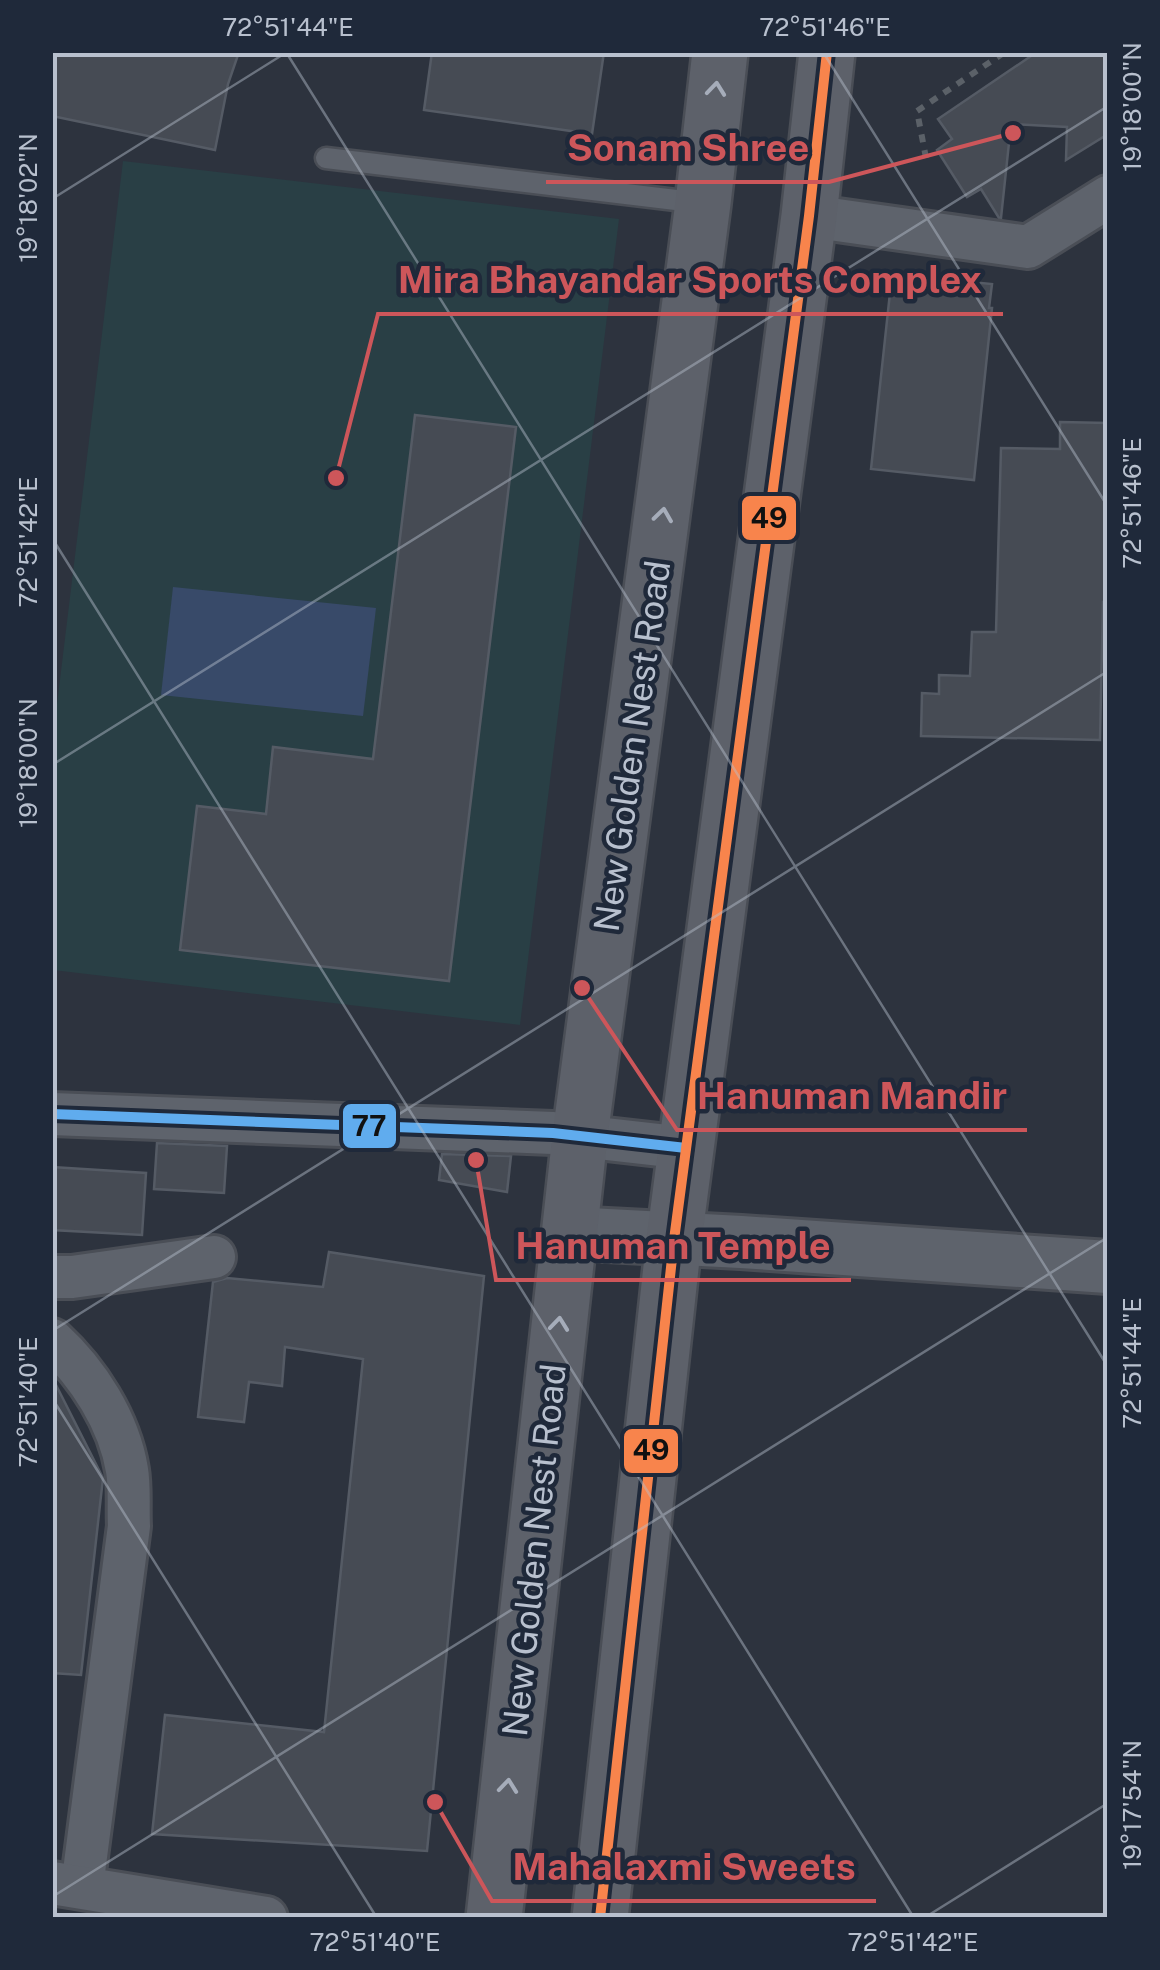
<svg xmlns="http://www.w3.org/2000/svg" width="1160" height="1970" font-family="'Public Sans',sans-serif">
<style>
.green{fill:#293f45}
.water{fill:#384a69}
.building{fill:#464b54;stroke:#555b65;stroke-width:2.5}
.lines{fill:none;stroke-linecap:round;stroke-linejoin:round}
.service-casing{stroke:#4a4e56;stroke-width:25}
.minor-casing{stroke:#4a4e56;stroke-width:48}
.tertiary-casing{stroke:#4a4e56;stroke-width:58}
.secondary-casing{stroke:#4a4e56;stroke-width:60}
.path{stroke:#5b6168;stroke-width:6;stroke-dasharray:8 8;stroke-linecap:butt}
.service{stroke:#5e636c;stroke-width:20}
.minor{stroke:#5e636c;stroke-width:42}
.tertiary{stroke:#5e636c;stroke-width:52}
.secondary{stroke:#5d616a;stroke-width:55}
.bus-1-casing{stroke:#1f293a;stroke-width:18}
.bus-2-casing{stroke:#1f293a;stroke-width:18}
.bus-1{stroke:#60acee;stroke-width:10}
.bus-2{stroke:#f8844c;stroke-width:10}
.oneway{stroke:#a6adba}
.ticks{fill:none;stroke:#b8c0ce;stroke-width:2.5;stroke-opacity:0.45}
.labels{text-anchor:middle;dominant-baseline:central;stroke-width:9;stroke-linejoin:round;paint-order:stroke}
.street-label{font-size:35px;fill:#b8c0ce;stroke:#1f293a}
.leader{fill:none;stroke:#cd565a;stroke-width:4}
.callout-dot{fill:#cd565a;stroke:#1f293a;stroke-width:4}
.callout-label{font-size:38px;text-anchor:middle;font-weight:bold;fill:#cd565a;stroke:#1f293a;stroke-width:9;stroke-linejoin:round;paint-order:stroke}
.line-badge{stroke:#1f293a;stroke-width:4}
.pale-badge-label{font-size:28px;text-anchor:middle;font-weight:bold;fill:#111}
.neatline{fill:none;stroke:#b8c0ce;stroke-width:4}
.ticks-label{font-size:25px;text-anchor:middle;fill:#b8c0ce}
</style>
<rect width="100%" height="100%" fill="#2d333e"/>
<polygon class="green" points="123,161 619,219 520,1025 53,970 53,737"/>
<polygon class="water" points="173,587 376,608 363,716 161,695"/>
<g class="building">
<polygon points="52,52 239,52 228,84 215,150 52,116"/>
<polygon points="432,52 604,52 592,134 424,110"/>
<polygon points="1037,52 1108,52 1108,134 1066,160 1067,127 1011,124 1001,218 999,218 981,189 967,197 937,150 952,139 938,119"/>
<polygon points="892,274 992,284 989,308 992,308 974,480 871,469"/>
<polygon points="415,415 516,427 449,981 180,950 197,806 266,814 273,747 373,759"/>
<polygon points="1060,422 1108,423 1108,602 1103,602 1100,740 921,736 922,693 939,694 939,675 970,676 972,632 996,632 1001,448 1060,449"/>
<polygon points="157,1143 227,1146 224,1193 154,1189"/>
<polygon points="442,1154 511,1156 507,1192 439,1180"/>
<polygon points="52,1167 146,1173 142,1235 52,1230"/>
<polygon points="329,1252 484,1276 427,1851 152,1834 165,1715 324,1732 363,1359 285,1347 282,1386 249,1382 244,1422 198,1417 213,1282 227,1278 323,1287"/>
<polygon points="52,1377 103,1478 81,1675 52,1673"/>
</g>
<g class="lines">
<defs>
<polyline id="service" points="326,158 701,203"/>
<g id="minor">
<polyline points="809,216 1028,247 1108,197"/>
<polyline points="52,1114 553,1133 686,1148"/>
<polyline points="52,1277 72,1277 214,1257"/>
<path d="M52,1340c36,33 67,81 75,130 3,18 1,37 2,56l-47,361"/>
<polyline points="52,1883 266,1918"/>
</g>
<polyline id="tertiary" points="569,1233 741,1242 1108,1267"/>
<g id="secondary">
<polyline points="494,1918 580,1136 703,203 720,52"/>
<polyline points="600,1918 674,1240 809,216 827,52"/>
</g>
</defs>
<use href="#service" class="service-casing"/>
<use href="#minor" class="minor-casing"/>
<use href="#tertiary" class="tertiary-casing"/>
<use href="#secondary" class="secondary-casing"/>
<polyline class="path" points="926,158 917,111 1005,52"/>
<use href="#service" class="service"/>
<use href="#minor" class="minor"/>
<use href="#tertiary" class="tertiary"/>
<use href="#secondary" class="secondary"/>
<defs>
<polyline id="bus-1" points="52,1114 553,1133 686,1148"/>
<polyline id="bus-2" points="600,1918 674,1240 809,216 827,52"/>
</defs>
<use href="#bus-1" class="bus-1-casing"/>
<use href="#bus-2" class="bus-2-casing"/>
<use href="#bus-1" class="bus-1"/>
<use href="#bus-2" class="bus-2"/>
</g>
<defs><path id="oneway-chevron" d="M-2-3.5L2.5 0L-2 3.5" fill="none" stroke-width="1.6" stroke-linecap="round" stroke-linejoin="round" transform="scale(2.5)"/></defs>
<g class="oneway">
<use href="#oneway-chevron" transform="translate(716 89) rotate(-84)"/>
<use href="#oneway-chevron" transform="translate(663 515) rotate(-82)"/>
<use href="#oneway-chevron" transform="translate(559 1324) rotate(-84)"/>
<use href="#oneway-chevron" transform="translate(508 1786) rotate(-84)"/>
</g>
<path class="ticks" d="M286,52l822,1315M823,52l285,455M52,199l235,-147M52,538l862,1380M52,765l1056,-659M52,1331l1056,-660M52,1398l325,520M52,1897l1056,-660M924,1918l184,-115"/>
<g class="labels">
<g class="street-label">
<text transform="translate(632 746) rotate(-82)">New Golden Nest Road</text>
<text transform="translate(534 1550) rotate(-84)">New Golden Nest Road</text>
</g>
</g>
<path class="leader" d="M1013 133L829 182H546M336 478L378 314H1003M582 988L677 1130H1027M476 1160L496 1280H851M435 1802L492 1901H876"/>
<g class="callout-dot">
<circle cx="1013" cy="133" r="10"/>
<circle cx="336" cy="478" r="10"/>
<circle cx="582" cy="988" r="10"/>
<circle cx="476" cy="1160" r="10"/>
<circle cx="435" cy="1802" r="10"/>
</g>
<g class="callout-label">
<text x="688" y="161">Sonam Shree</text>
<text x="690" y="293">Mira Bhayandar Sports Complex</text>
<text x="852" y="1109">Hanuman Mandir</text>
<text x="673" y="1259">Hanuman Temple</text>
<text x="684" y="1880">Mahalaxmi Sweets</text>
</g>
<g class="line-badge">
<rect x="740" y="494" width="58" height="48" rx="10" fill="#f8844c"/>
<rect x="341" y="1102" width="57" height="48" rx="10" fill="#60acee"/>
<rect x="622" y="1427" width="58" height="48" rx="10" fill="#f8844c"/>
</g>
<g class="pale-badge-label">
<text x="769" y="528">49</text>
<text x="369" y="1136">77</text>
<text x="651" y="1460">49</text>
</g>
<rect width="1160" height="1970" fill="none" stroke="#1f293a" stroke-width="110"/>
<rect x="55" y="55" width="1050" height="1860" class="neatline"/>
<g class="ticks-label">
<text x="288" y="36">72°51'44"E</text>
<text x="825" y="36">72°51'46"E</text>
<text transform="translate(1132 107) rotate(-90)" y="9">19°18'00"N</text>
<text transform="translate(28 198) rotate(-90)" y="9">19°18'02"N</text>
<text transform="translate(1132 503) rotate(-90)" y="9">72°51'46"E</text>
<text transform="translate(28 542) rotate(-90)" y="9">72°51'42"E</text>
<text transform="translate(28 763) rotate(-90)" y="9">19°18'00"N</text>
<text transform="translate(1132 1363) rotate(-90)" y="9">72°51'44"E</text>
<text transform="translate(28 1402) rotate(-90)" y="9">72°51'40"E</text>
<text transform="translate(1132 1805) rotate(-90)" y="9">19°17'54"N</text>
<text x="375" y="1951">72°51'40"E</text>
<text x="913" y="1951">72°51'42"E</text>
</g>
</svg>
